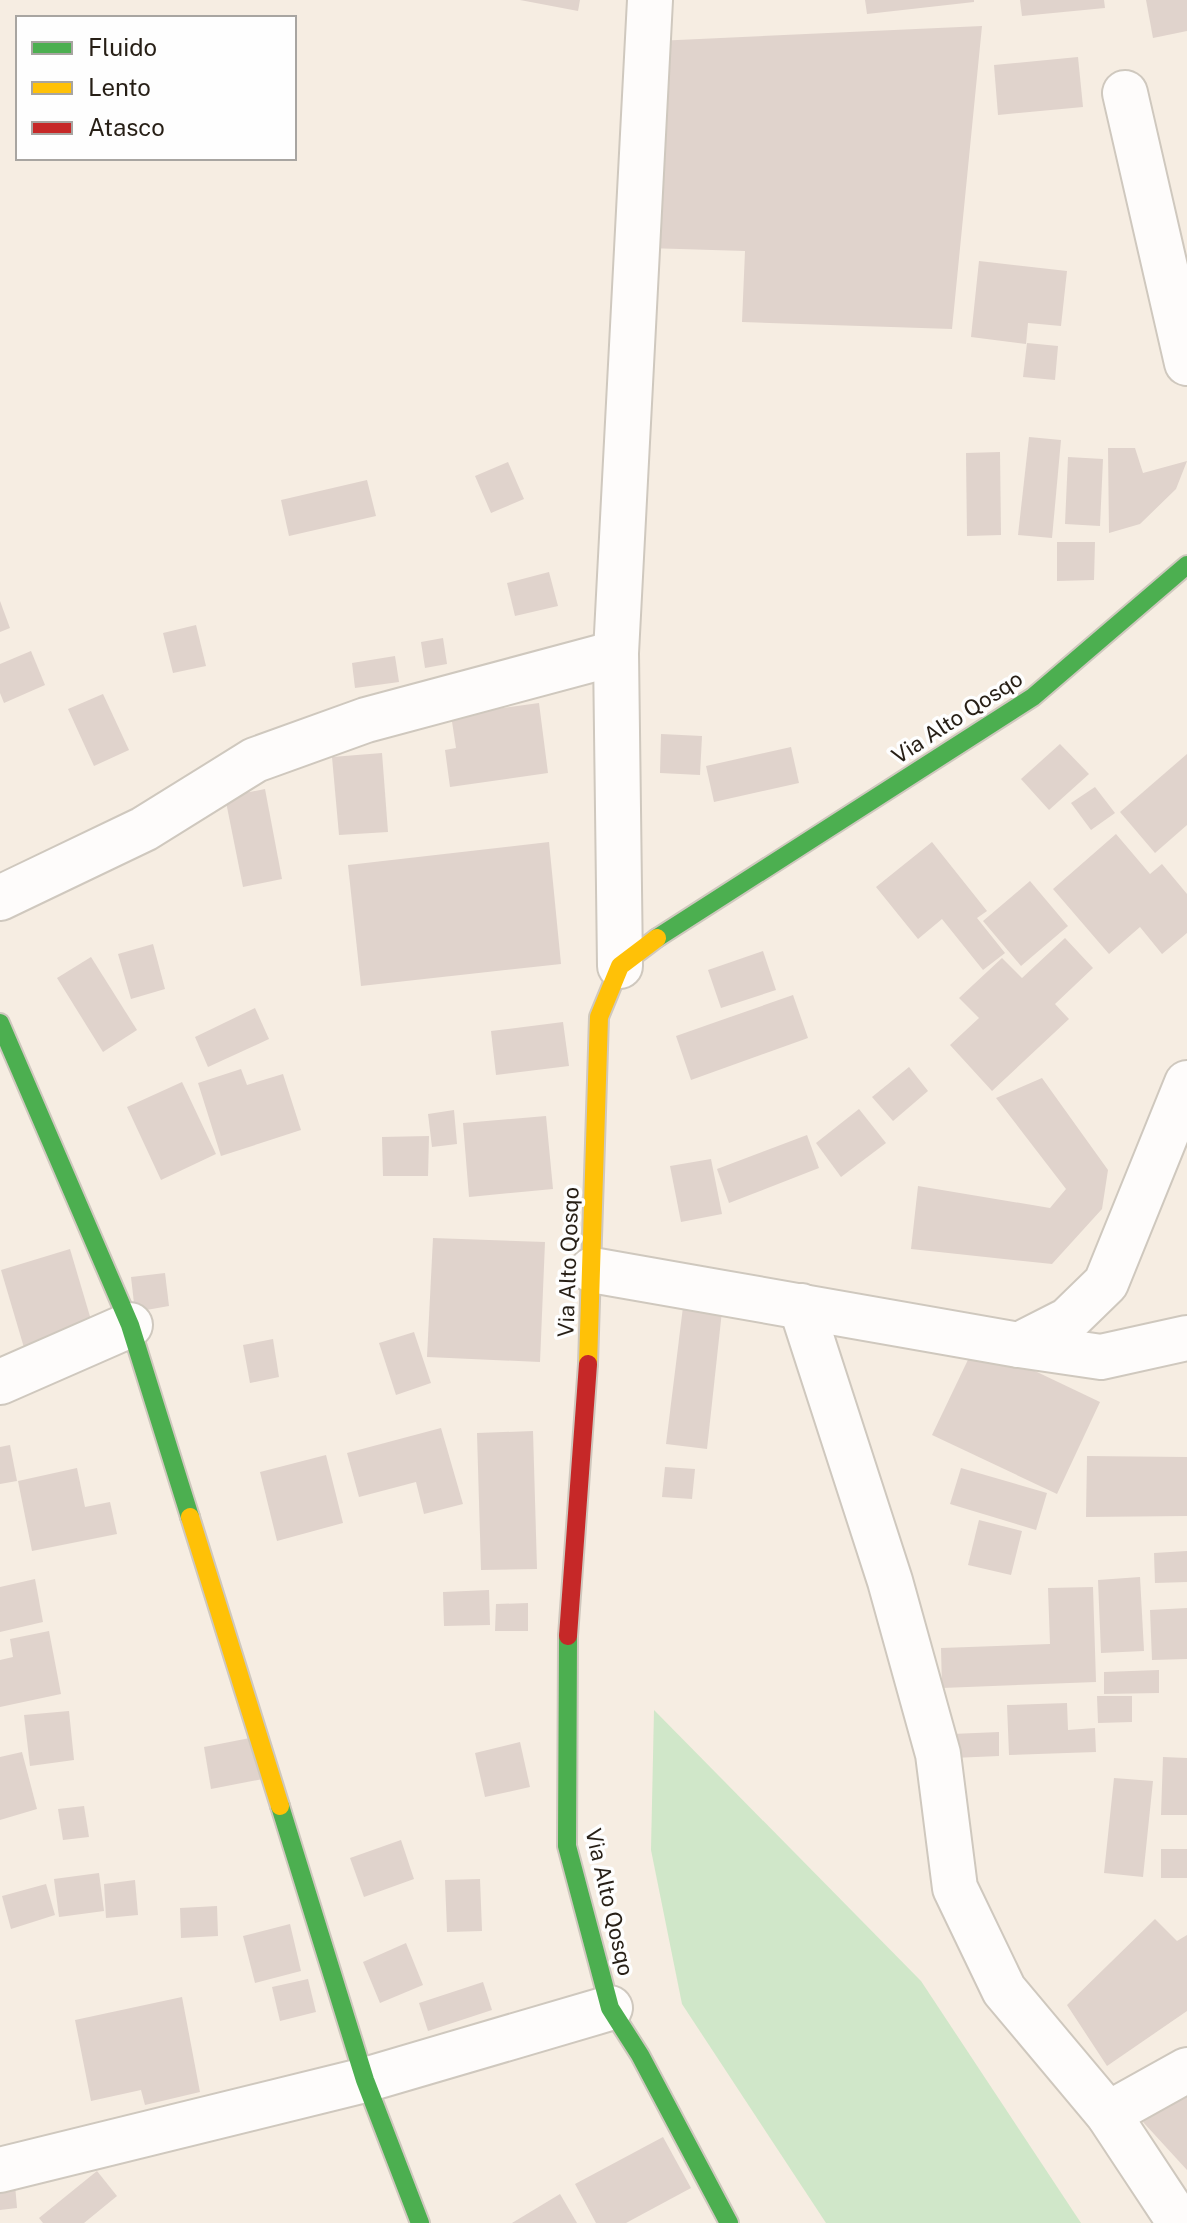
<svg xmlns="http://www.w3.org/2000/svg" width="1187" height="2223" font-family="'Public Sans',sans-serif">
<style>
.green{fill:#d0e7c9}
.building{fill:#e0d3cc}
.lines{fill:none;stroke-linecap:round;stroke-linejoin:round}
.street-casing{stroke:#cfc8be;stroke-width:48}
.fast-casing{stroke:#cfc8be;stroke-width:22}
.slow-casing{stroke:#cfc8be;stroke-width:22}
.jam-casing{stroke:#cfc8be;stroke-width:22}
.street{stroke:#fefcfb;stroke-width:44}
.fast{stroke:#4caf50;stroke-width:18}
.slow{stroke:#ffc107;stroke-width:18}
.jam{stroke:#c62828;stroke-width:18}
.labels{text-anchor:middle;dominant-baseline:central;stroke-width:7;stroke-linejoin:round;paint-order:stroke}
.street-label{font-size:22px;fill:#271f16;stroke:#fefefe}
</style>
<rect width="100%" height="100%" fill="#f6ede2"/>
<polygon class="green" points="654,1710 921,1981 1081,2223 826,2223 682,2004 651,1850"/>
<g class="building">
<polygon points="520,0 580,0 578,11"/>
<polygon points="865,0 974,0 974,2 867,14"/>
<polygon points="1020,0 1104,0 1105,8 1022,16"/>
<polygon points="1146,0 1187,0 1187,31 1153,38"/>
<polygon points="982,26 952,329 742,322 745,251 647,248 656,41"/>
<polygon points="1078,57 1083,107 998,115 994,65"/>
<polygon points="979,261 1067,271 1061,326 1028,323 1026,344 971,337"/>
<polygon points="1027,343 1058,346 1055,380 1023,377"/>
<polygon points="1029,437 1061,440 1052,538 1018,535"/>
<polygon points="1108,448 1135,448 1143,473 1187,461 1176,489 1140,524 1109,533"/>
<polygon points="1000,452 1001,535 967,536 966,453"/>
<polygon points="1068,457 1103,459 1100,526 1065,524"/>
<polygon points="508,462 524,499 491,513 475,476"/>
<polygon points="367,480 376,516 289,536 281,500"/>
<polygon points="1057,542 1095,542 1094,580 1057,581"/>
<polygon points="549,572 558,606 515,616 507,583"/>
<polygon points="0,601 10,628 0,632"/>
<polygon points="196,625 206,666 173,673 163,633"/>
<polygon points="443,638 447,664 425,668 421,642"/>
<polygon points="31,651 45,685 4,703 0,693 0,664"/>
<polygon points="395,656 399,682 355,688 352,663"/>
<polygon points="103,694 129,750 94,766 68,709"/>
<polygon points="539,703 548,773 450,787 445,750 456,748 451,715"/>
<polygon points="661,734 702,736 700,775 660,773"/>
<polygon points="1060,744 1089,774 1049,810 1021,779"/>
<polygon points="791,747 799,783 714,802 706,766"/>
<polygon points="382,753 388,832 339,835 332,757"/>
<polygon points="1187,754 1187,825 1155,853 1120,812"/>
<polygon points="1095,787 1115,813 1091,830 1071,803"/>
<polygon points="265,789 282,879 243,887 225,797"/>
<polygon points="1116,834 1150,874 1162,864 1187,894 1187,933 1162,954 1140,927 1109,954 1053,889"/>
<polygon points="549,842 561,964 361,986 348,865"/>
<polygon points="932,842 987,911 977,918 1005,953 983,970 942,919 918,939 876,887"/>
<polygon points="1030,881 1068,926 1021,966 983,921"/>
<polygon points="1065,938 1093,968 1055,1004 1069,1019 992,1091 950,1045 979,1018 959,998 1002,958 1022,978"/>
<polygon points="153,944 165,989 131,999 118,954"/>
<polygon points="763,951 776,990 721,1008 708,970"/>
<polygon points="91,957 137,1030 103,1052 57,978"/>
<polygon points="793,995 808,1038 691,1080 676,1036"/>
<polygon points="255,1008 269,1039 208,1067 195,1037"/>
<polygon points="563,1022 569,1066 496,1075 491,1031"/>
<polygon points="909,1067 928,1091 893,1121 872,1097"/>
<polygon points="241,1069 247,1085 283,1074 301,1130 221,1156 198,1083"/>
<polygon points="1042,1078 1108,1170 1102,1209 1052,1264 911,1249 918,1186 1050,1208 1066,1189 996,1098"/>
<polygon points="182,1082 216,1154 161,1180 127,1107"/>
<polygon points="859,1109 886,1143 841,1177 816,1143"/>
<polygon points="454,1110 457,1144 432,1147 428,1114"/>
<polygon points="546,1116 553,1189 469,1197 463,1123"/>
<polygon points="807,1135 819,1168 729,1203 717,1169"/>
<polygon points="429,1136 428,1176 383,1176 382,1137"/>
<polygon points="711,1159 722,1214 681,1222 670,1166"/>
<polygon points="433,1238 545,1242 540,1362 427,1357"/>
<polygon points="70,1249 94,1330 25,1351 1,1270"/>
<polygon points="165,1273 169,1306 135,1312 131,1277"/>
<polygon points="683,1307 722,1311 707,1449 666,1444"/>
<polygon points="414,1332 431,1383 396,1395 379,1343"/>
<polygon points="273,1339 279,1377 250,1383 243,1345"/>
<polygon points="976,1343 1100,1402 1057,1494 932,1435"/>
<polygon points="441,1428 463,1504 424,1514 416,1482 359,1497 347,1453"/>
<polygon points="533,1431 537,1569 481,1570 477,1433"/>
<polygon points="10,1445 17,1481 0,1484 0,1447"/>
<polygon points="326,1455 343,1523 277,1541 260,1472"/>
<polygon points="1087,1456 1187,1457 1187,1516 1086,1517"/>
<polygon points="665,1467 695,1469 692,1499 662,1497"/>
<polygon points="77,1468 85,1507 110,1502 117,1534 32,1551 18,1481"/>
<polygon points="961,1468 1047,1493 1036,1530 950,1504"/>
<polygon points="979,1520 1022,1531 1011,1575 968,1565"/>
<polygon points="1187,1551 1187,1582 1155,1583 1154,1553"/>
<polygon points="1140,1577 1144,1651 1101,1653 1098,1580"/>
<polygon points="35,1579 43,1622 0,1632 0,1587"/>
<polygon points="1093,1587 1096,1682 942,1688 941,1648 1050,1644 1048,1588"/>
<polygon points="489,1590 490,1625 444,1626 443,1592"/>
<polygon points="528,1603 528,1631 495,1631 496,1604"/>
<polygon points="1187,1608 1187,1659 1152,1660 1150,1610"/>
<polygon points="49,1631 61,1694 0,1707 0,1660 13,1657 10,1639"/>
<polygon points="1159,1670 1159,1693 1104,1694 1104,1672"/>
<polygon points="1097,1696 1132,1696 1132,1722 1098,1723"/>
<polygon points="1067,1703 1068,1730 1095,1728 1096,1752 1009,1755 1007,1705"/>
<polygon points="69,1711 74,1760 30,1766 24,1715"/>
<polygon points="999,1732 999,1756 953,1758 952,1734"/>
<polygon points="255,1737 263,1779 211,1789 204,1747"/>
<polygon points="520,1742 530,1787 485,1797 475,1753"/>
<polygon points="22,1752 37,1809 0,1820 0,1757"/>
<polygon points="1163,1757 1187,1758 1187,1815 1161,1815"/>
<polygon points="1114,1778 1153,1781 1143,1877 1104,1873"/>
<polygon points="84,1806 89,1837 63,1840 58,1809"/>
<polygon points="401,1840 414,1879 364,1897 350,1858"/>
<rect x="1161" y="1849" width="26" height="29"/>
<polygon points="99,1873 104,1911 59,1917 54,1879"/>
<polygon points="480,1879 482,1931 447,1932 445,1880"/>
<polygon points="135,1880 138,1915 106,1918 104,1884"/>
<polygon points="46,1884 55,1915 11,1929 2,1896"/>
<polygon points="217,1906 218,1936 181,1938 180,1908"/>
<polygon points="1155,1919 1177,1941 1187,1935 1187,2011 1107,2066 1067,2005"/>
<polygon points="290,1924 301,1971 255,1983 243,1936"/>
<polygon points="406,1943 423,1985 380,2003 363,1962"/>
<polygon points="308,1979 316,2012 280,2021 272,1987"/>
<polygon points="483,1982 492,2010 428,2031 419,2003"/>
<polygon points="182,1997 200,2092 145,2105 141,2090 91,2101 75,2020"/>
<polygon points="1187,2081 1187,2170 1143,2122"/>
<polygon points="663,2137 691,2188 626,2223 596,2223 575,2184"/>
<polygon points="97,2171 117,2196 84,2223 43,2223 39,2218"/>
<polygon points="14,2173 17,2208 0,2210 0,2175"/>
<polygon points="560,2194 577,2223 512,2223"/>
</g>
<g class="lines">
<defs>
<g id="street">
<polyline points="1125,93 1187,363"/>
<polyline points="0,898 144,829 255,760 366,720 616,653"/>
<polyline points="620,966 616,653 650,0"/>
<polyline points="592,1270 1019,1345 1068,1320 1106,1283 1187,1083"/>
<polyline points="801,1306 890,1581 938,1754 955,1888 1004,1990 1108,2114 1180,2223"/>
<polyline points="1019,1345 1101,1357 1187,1338"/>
<polyline points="0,1382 130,1325"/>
<polyline points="1108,2114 1187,2070"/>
<polyline points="0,2170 365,2080 610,2008"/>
</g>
<g id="fast">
<polyline points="657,938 1033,697 1187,565"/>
<polyline points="0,1023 130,1325 190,1517"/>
<polyline points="568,1636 567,1846 610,2008 640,2055 729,2223"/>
<polyline points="280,1806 365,2080 420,2223"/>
</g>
<g id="slow">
<polyline points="588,1364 599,1017 620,966 657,938"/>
<polyline points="190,1517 280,1806"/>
</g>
<polyline id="jam" points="568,1636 588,1364"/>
</defs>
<use href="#street" class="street-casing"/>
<use href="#fast" class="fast-casing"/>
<use href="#slow" class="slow-casing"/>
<use href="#jam" class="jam-casing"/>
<use href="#street" class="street"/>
<use href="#fast" class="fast"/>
<use href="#slow" class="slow"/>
<use href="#jam" class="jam"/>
</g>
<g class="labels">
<g class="street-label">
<text transform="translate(957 717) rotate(-33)">Via Alto Qosqo</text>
<text transform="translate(568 1262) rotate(-88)">Via Alto Qosqo</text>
<text transform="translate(610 1902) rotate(77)">Via Alto Qosqo</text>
</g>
</g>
<rect x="16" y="16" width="280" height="144" fill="#fefefe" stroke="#a8a5a1" stroke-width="2"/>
<rect x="32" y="42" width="40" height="12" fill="#4caf50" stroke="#a8a5a1" stroke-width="2"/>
<text x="88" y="56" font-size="24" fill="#271f16">Fluido</text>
<rect x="32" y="82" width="40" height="12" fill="#ffc107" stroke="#a8a5a1" stroke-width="2"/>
<text x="88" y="96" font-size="24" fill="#271f16">Lento</text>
<rect x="32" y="122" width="40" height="12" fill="#c62828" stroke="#a8a5a1" stroke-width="2"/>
<text x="88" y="136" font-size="24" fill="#271f16">Atasco</text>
</svg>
